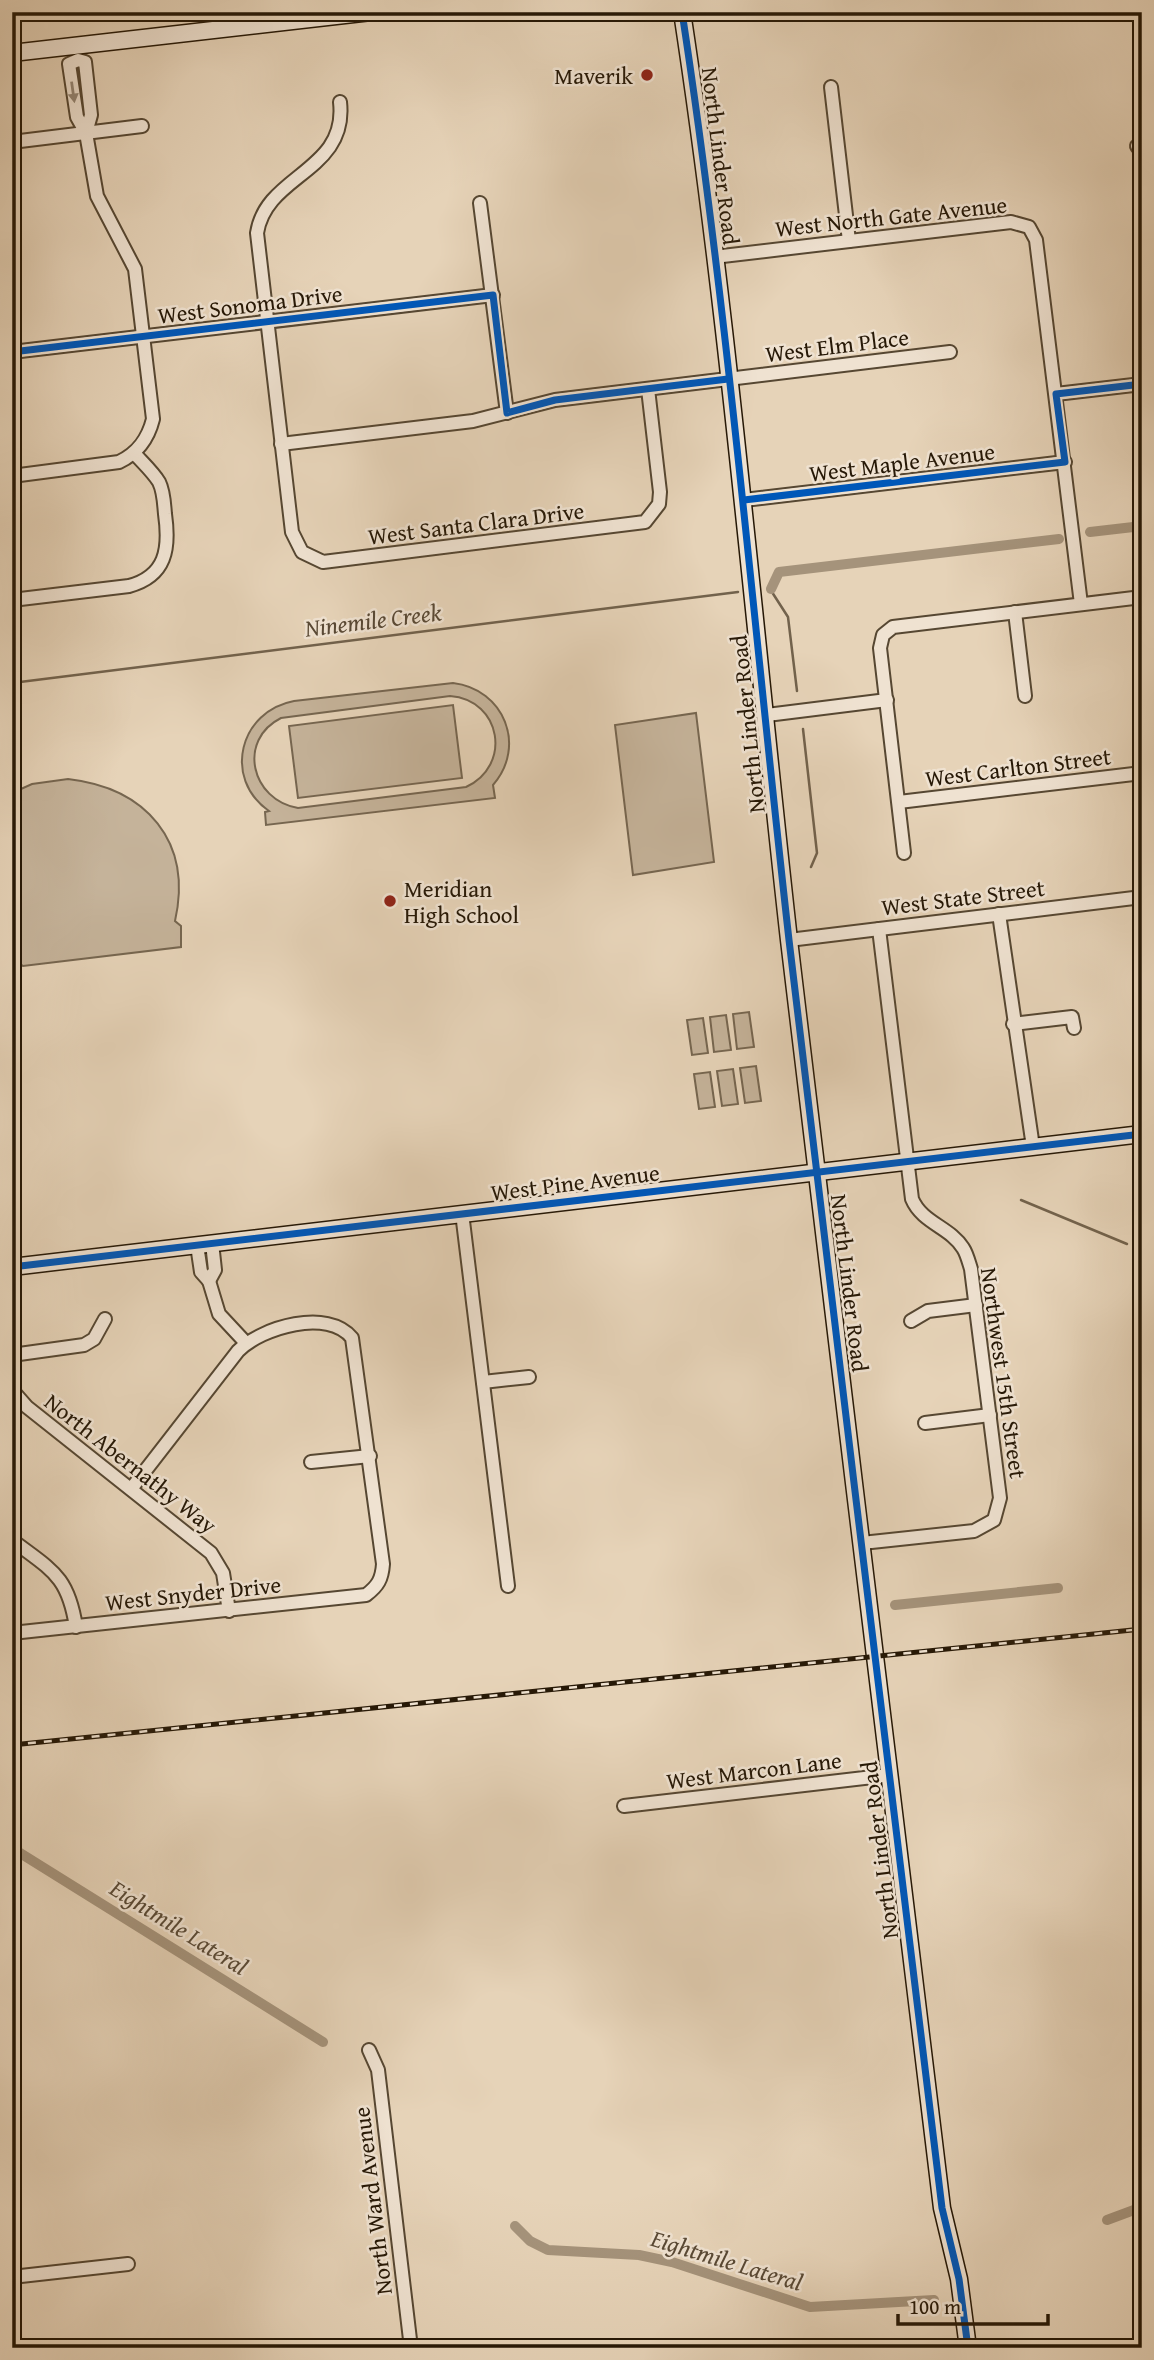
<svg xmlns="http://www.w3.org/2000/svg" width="1154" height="2360" font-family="'Gentium Book Plus',serif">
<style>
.green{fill:#c5b39a;stroke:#766650;stroke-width:2;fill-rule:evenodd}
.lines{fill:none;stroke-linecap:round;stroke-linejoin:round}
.stream{stroke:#72624c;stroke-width:2.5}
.canal{stroke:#a5937b;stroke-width:10}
.street-casing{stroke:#564732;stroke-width:16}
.secondary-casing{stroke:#261806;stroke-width:19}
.street{stroke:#efe2d1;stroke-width:12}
.secondary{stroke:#efe2d1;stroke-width:16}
.rail-casing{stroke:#261806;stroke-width:5}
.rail{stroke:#efe2d1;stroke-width:2.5;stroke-dasharray:8;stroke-linecap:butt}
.cycleway-casing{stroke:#efe2d1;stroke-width:11}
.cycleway{stroke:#0057b8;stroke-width:7}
.oneway{fill:#958776}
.poi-dot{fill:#8f2418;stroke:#efe2d1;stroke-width:2.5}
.labels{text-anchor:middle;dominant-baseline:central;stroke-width:5;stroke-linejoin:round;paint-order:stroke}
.poi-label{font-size:23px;fill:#261806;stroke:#efe2d1;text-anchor:end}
.street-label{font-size:23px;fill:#261806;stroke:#efe2d1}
.water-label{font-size:24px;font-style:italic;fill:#594935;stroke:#efe2d1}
</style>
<rect width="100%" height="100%" fill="#e6d3b8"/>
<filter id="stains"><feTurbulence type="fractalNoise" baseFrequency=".00286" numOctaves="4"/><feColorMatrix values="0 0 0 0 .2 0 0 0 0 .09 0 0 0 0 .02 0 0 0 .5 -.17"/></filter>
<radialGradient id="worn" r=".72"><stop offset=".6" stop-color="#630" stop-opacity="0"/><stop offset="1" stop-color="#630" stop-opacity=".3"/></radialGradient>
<g class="green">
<path d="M453,683c51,6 74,63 40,102l2,13 -229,27 -1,-13 4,-1c-47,-33 -29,-100 25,-110zM450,696c52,4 62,70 16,91l-168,21c-47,-8 -61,-68 -17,-90z"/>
<polygon points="453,705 462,778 298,798 289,726"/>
<polygon points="696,713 714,862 633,875 615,725"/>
<path d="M68,779c78,9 125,62 107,142l6,5v21l-158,19 -11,-8v-165l20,-9z"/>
<polygon points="749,1012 754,1047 737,1049 733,1014"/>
<polygon points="726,1015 731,1050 714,1052 710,1017"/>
<polygon points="703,1018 708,1053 692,1055 687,1020"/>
<polygon points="756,1066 761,1101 745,1103 740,1068"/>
<polygon points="733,1069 738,1104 722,1106 717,1071"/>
<polygon points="710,1072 715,1107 699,1109 694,1074"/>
</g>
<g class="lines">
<g class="stream">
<polyline points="770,589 788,617 797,691"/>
<polyline points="12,683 738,592"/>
<polyline points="803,729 817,853 811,867"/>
<polyline points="1021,1200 1127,1244"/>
</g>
<g class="canal">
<polyline points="1090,532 1142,526"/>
<polyline points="771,589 779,572 1059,539"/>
<polyline points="895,1605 1058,1588"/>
<polyline points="12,1848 323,2042"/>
<polyline points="1107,2220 1142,2207"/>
<polyline points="515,2226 530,2241 548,2250 639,2255 672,2262 810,2307 934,2300"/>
</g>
<defs>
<g id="street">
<polyline points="226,12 228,26"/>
<polyline points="831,87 849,241"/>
<path d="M340,102c8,70 -74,72 -83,131l35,299 10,20 21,10 322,-40 14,-18 1,-12 -12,-103"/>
<polyline points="12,142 142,126"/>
<polyline points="1137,146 1142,153"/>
<polyline points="480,203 507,413"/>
<polyline points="714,257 1011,222 1029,227 1036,240 1081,604"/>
<polyline points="12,352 493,295"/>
<polyline points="1056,394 1142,384"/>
<polyline points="281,444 473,421 555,400 950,352"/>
<path d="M12,476l107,-14c19,-9 29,-23 34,-43l-18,-150 -38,-73 -11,-63 -9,-16 -8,-53 9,-4 7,2 6,53 -5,18"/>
<polyline points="744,500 1065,462"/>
<path d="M12,600l117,-14c37,-10 41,-37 36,-72 -1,-10 -1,-22 -6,-32 -6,-10 -17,-20 -25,-29"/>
<polyline points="1015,612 1025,696"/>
<polyline points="767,715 887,700"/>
<polyline points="899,802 1142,773"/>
<polyline points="904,853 880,648 883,635 893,627 1142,597"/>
<polyline points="999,914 1033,1147"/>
<polyline points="789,940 1142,897"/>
<polyline points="1013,1024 1072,1017 1074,1028"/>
<polyline points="462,1213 508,1586"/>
<polyline points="197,1245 201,1272 209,1281 215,1270 212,1243"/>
<polyline points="209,1281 219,1314 246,1343"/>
<polyline points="911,1321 928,1311 976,1305"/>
<polyline points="12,1355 84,1345 94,1339 105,1319"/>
<polyline points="483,1382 529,1377"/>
<polyline points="12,1390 27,1407 211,1553 223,1573 229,1611"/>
<polyline points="925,1423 990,1415"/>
<polyline points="311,1462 370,1456"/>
<path d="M12,1540c39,30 56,35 64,87"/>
<path d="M862,1543l112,-12 20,-11 6,-22 -29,-229c-2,-6 -4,-15 -8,-21 -13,-21 -41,-25 -51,-49l-33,-270"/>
<path d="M12,1633l354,-38c12,-9 16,-16 17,-31l-31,-226c-24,-30 -90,-11 -114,13l-107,138"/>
<polyline points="624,1806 890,1775"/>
<polyline points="369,2050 378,2070 411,2348"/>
<polyline points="12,2277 128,2264"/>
</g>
<g id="secondary">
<path d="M682,12c47,308 72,618 107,928 49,423 103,845 153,1268l17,71 9,69"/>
<polyline points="12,53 371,12"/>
<polyline points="12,1267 1142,1134"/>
</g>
</defs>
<use href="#street" class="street-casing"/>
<use href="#secondary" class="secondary-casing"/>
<use href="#street" class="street"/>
<use href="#secondary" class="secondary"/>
<defs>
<polyline id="rail" points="12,1745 1142,1629"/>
</defs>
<use href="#rail" class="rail-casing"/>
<use href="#rail" class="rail"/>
<defs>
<g id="cycleway">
<path d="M682,12c47,308 72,618 107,928 49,423 103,845 153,1268l17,71 9,69"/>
<polyline points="12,352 493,295 507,413 555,400 728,379"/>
<polyline points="744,500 1065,462 1056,394 1142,384"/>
<polyline points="12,1267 1142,1134"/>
</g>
</defs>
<use href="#cycleway" class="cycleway-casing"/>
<use href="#cycleway" class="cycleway"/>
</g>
<defs><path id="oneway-solid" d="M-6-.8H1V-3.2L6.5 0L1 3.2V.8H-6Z" transform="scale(1.75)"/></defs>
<use class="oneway" href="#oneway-solid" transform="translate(73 92) rotate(82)"/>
<g class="poi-dot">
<circle cx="647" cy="75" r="7"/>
<circle cx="390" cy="901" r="7"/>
</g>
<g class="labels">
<g class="poi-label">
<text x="633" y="75">Maverik</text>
<text x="404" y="888" text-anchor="start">Meridian<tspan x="404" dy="26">High School</tspan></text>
</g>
<g class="street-label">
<text transform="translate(721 156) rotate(83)">North Linder Road</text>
<text transform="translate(891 216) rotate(-6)">West North Gate Avenue</text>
<text transform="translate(250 304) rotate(-7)">West Sonoma Drive</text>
<text transform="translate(837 345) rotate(-7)">West Elm Place</text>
<text transform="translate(902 462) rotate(-7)">West Maple Avenue</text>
<text transform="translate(476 523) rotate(-7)">West Santa Clara Drive</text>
<text transform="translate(747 724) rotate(-96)">North Linder Road</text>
<text transform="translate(1018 767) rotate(-7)">West Carlton Street</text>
<text transform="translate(963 897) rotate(-7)">West State Street</text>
<text transform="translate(575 1182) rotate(-7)">West Pine Avenue</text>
<text transform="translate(850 1283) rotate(83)">North Linder Road</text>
<text transform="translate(1004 1373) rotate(82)">Northwest 15th Street</text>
<text transform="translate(131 1463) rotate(38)">North Abernathy Way</text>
<text transform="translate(193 1593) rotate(-6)">West Snyder Drive</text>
<text transform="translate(754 1770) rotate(-7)">West Marcon Lane</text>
<text transform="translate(879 1850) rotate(-97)">North Linder Road</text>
<text transform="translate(372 2201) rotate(-97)">North Ward Avenue</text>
</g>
<g class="water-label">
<text transform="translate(373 620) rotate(-7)">Ninemile Creek</text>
<text transform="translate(179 1927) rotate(32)">Eightmile Lateral</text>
<text transform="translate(727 2260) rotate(17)">Eightmile Lateral</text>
</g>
</g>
<rect width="1154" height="2360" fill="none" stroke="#e6d3b8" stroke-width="42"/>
<rect x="14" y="14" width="1126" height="2332" fill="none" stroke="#261806" stroke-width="3.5"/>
<rect x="21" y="21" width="1112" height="2318" fill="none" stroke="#261806" stroke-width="2"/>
<path d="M898 2314v10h150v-10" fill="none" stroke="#261806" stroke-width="3.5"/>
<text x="909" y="2314" font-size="21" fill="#261806" stroke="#efe2d1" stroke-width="5" paint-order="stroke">100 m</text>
<rect width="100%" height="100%" filter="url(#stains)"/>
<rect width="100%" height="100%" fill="url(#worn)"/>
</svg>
